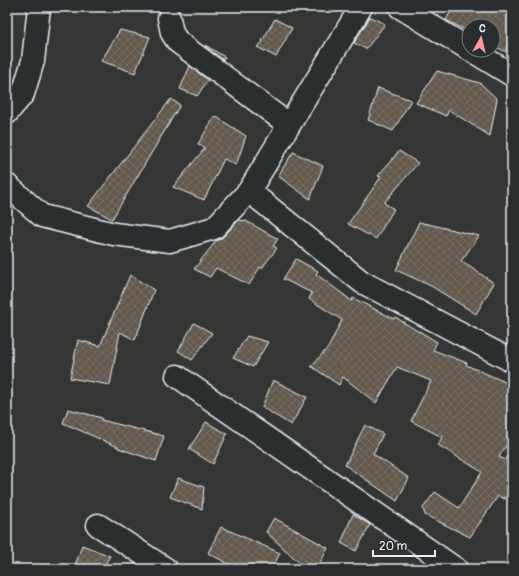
<svg xmlns="http://www.w3.org/2000/svg" width="519" height="576" font-family="Pangolin,sans-serif">
<style>
.building{fill:url(#building-cross-hatch);stroke:#e8f1f8}
.lines{fill:none;stroke-linecap:round;stroke-linejoin:round}
.street-casing{stroke:#e8f1f8;stroke-width:25}
.street{stroke:#2a2d2e;stroke-width:22}
</style>
<defs>
<pattern id="building-cross-hatch" width="8" height="8" patternUnits="userSpaceOnUse"><rect width="8" height="8" fill="#63594b"/><path d="M0 0l8 8M0 8l8-8" fill="none" stroke="#797166"/></pattern>
</defs>
<rect width="100%" height="100%" fill="#353634"/>
<filter id="ink" filterUnits="userSpaceOnUse"><feTurbulence type="fractalNoise" baseFrequency=".025" numOctaves="2"/><feDisplacementMap in="SourceGraphic" scale="8" xChannelSelector="R" yChannelSelector="G"/><feConvolveMatrix kernelMatrix="1 2 1 2 8 2 1 2 1" color-interpolation-filters="sRGB"/></filter>
<g filter="url(#ink)">
<g class="building">
<polygon points="453,7 512,7 512,23 506,52 493,45 493,26 469,26 469,32 446,20"/>
<polygon points="370,17 385,24 366,49 354,43"/>
<polygon points="275,19 292,28 276,57 257,47 263,42 262,41"/>
<polygon points="120,30 150,37 135,73 101,61"/>
<polygon points="205,45 225,57 223,60 205,46"/>
<polygon points="190,66 208,80 197,96 180,89"/>
<polygon points="437,71 480,83 497,99 490,136 449,110 446,116 416,103"/>
<polygon points="378,88 411,100 393,131 368,120"/>
<polygon points="171,99 180,105 112,219 88,206"/>
<polygon points="215,116 246,136 236,165 224,159 204,200 173,187 205,148 198,144"/>
<polygon points="399,151 418,163 384,203 394,209 376,239 348,224 381,177 378,176"/>
<polygon points="293,152 323,166 310,199 278,176"/>
<polygon points="239,220 246,221 278,239 273,246 277,248 262,268 260,267 249,285 216,268 210,277 194,269 216,241 223,237"/>
<polygon points="419,222 479,236 461,261 494,283 476,314 431,286 396,270"/>
<polygon points="296,259 318,271 316,274 352,301 353,298 394,319 395,317 419,332 419,331 437,342 433,350 467,363 466,365 512,385 512,436 499,457 512,463 512,484 505,499 498,496 470,537 425,515 423,508 435,492 459,508 482,472 438,445 442,437 411,421 431,381 397,367 376,403 343,377 339,385 311,366 328,348 342,320 309,299 312,293 283,279"/>
<polygon points="130,275 154,290 135,340 120,332 110,385 70,378 78,340 100,346"/>
<polygon points="194,323 212,333 192,360 178,351"/>
<polygon points="247,336 268,342 253,367 233,358"/>
<polygon points="273,380 307,397 291,425 262,407"/>
<polygon points="68,409 102,418 101,420 164,436 156,461 118,448 118,447 63,423"/>
<polygon points="206,422 227,434 213,464 189,449"/>
<polygon points="365,425 383,434 373,454 409,478 397,501 345,465"/>
<polygon points="178,478 204,487 202,509 170,497"/>
<polygon points="353,514 370,525 356,551 341,543"/>
<polygon points="274,518 328,548 317,569 306,569 266,532"/>
<polygon points="221,527 280,553 272,569 238,569 208,553"/>
<polygon points="82,545 110,556 102,569 74,569"/>
</g>
<g class="lines">
<defs>
<g id="street">
<polyline points="400,7 469,49"/>
<polyline points="169,18 172,33 178,42 289,125"/>
<polyline points="471,50 512,75"/>
<polyline points="7,113 23,94 33,61 39,7"/>
<polyline points="7,185 42,216 114,234 170,241 214,228 249,191 361,7"/>
<polyline points="249,191 362,282 512,361"/>
<polyline points="177,376 456,569"/>
<polyline points="98,525 166,569"/>
</g>
</defs>
<use href="#street" class="street-casing"/>
<use href="#street" class="street"/>
</g>
</g>
<rect width="519" height="576" fill="none" stroke="#2a2d2e" stroke-width="24"/>
<rect x="12" y="12" width="495" height="552" fill="none" stroke="#e8f1f8" stroke-width="1.5" filter="url(#ink)"/>
<g transform="translate(481 38) rotate(8)"><circle r="19" fill="#2a2d2e" stroke="#767b7f"/>
<path d="M0-3L7 15L0 10L-7 15Z" fill="#ff9aa2"/>
<text y="-6" font-size="11" font-weight="bold" text-anchor="middle" fill="#e8f1f8">С</text>
</g>
<path d="M373 550v6h62v-6" fill="none" stroke="#e8f1f8" stroke-width="2"/>
<text x="379" y="550" font-size="12" fill="#e8f1f8" stroke="#2a2d2e" stroke-width="3" paint-order="stroke">20 m</text>
</svg>
